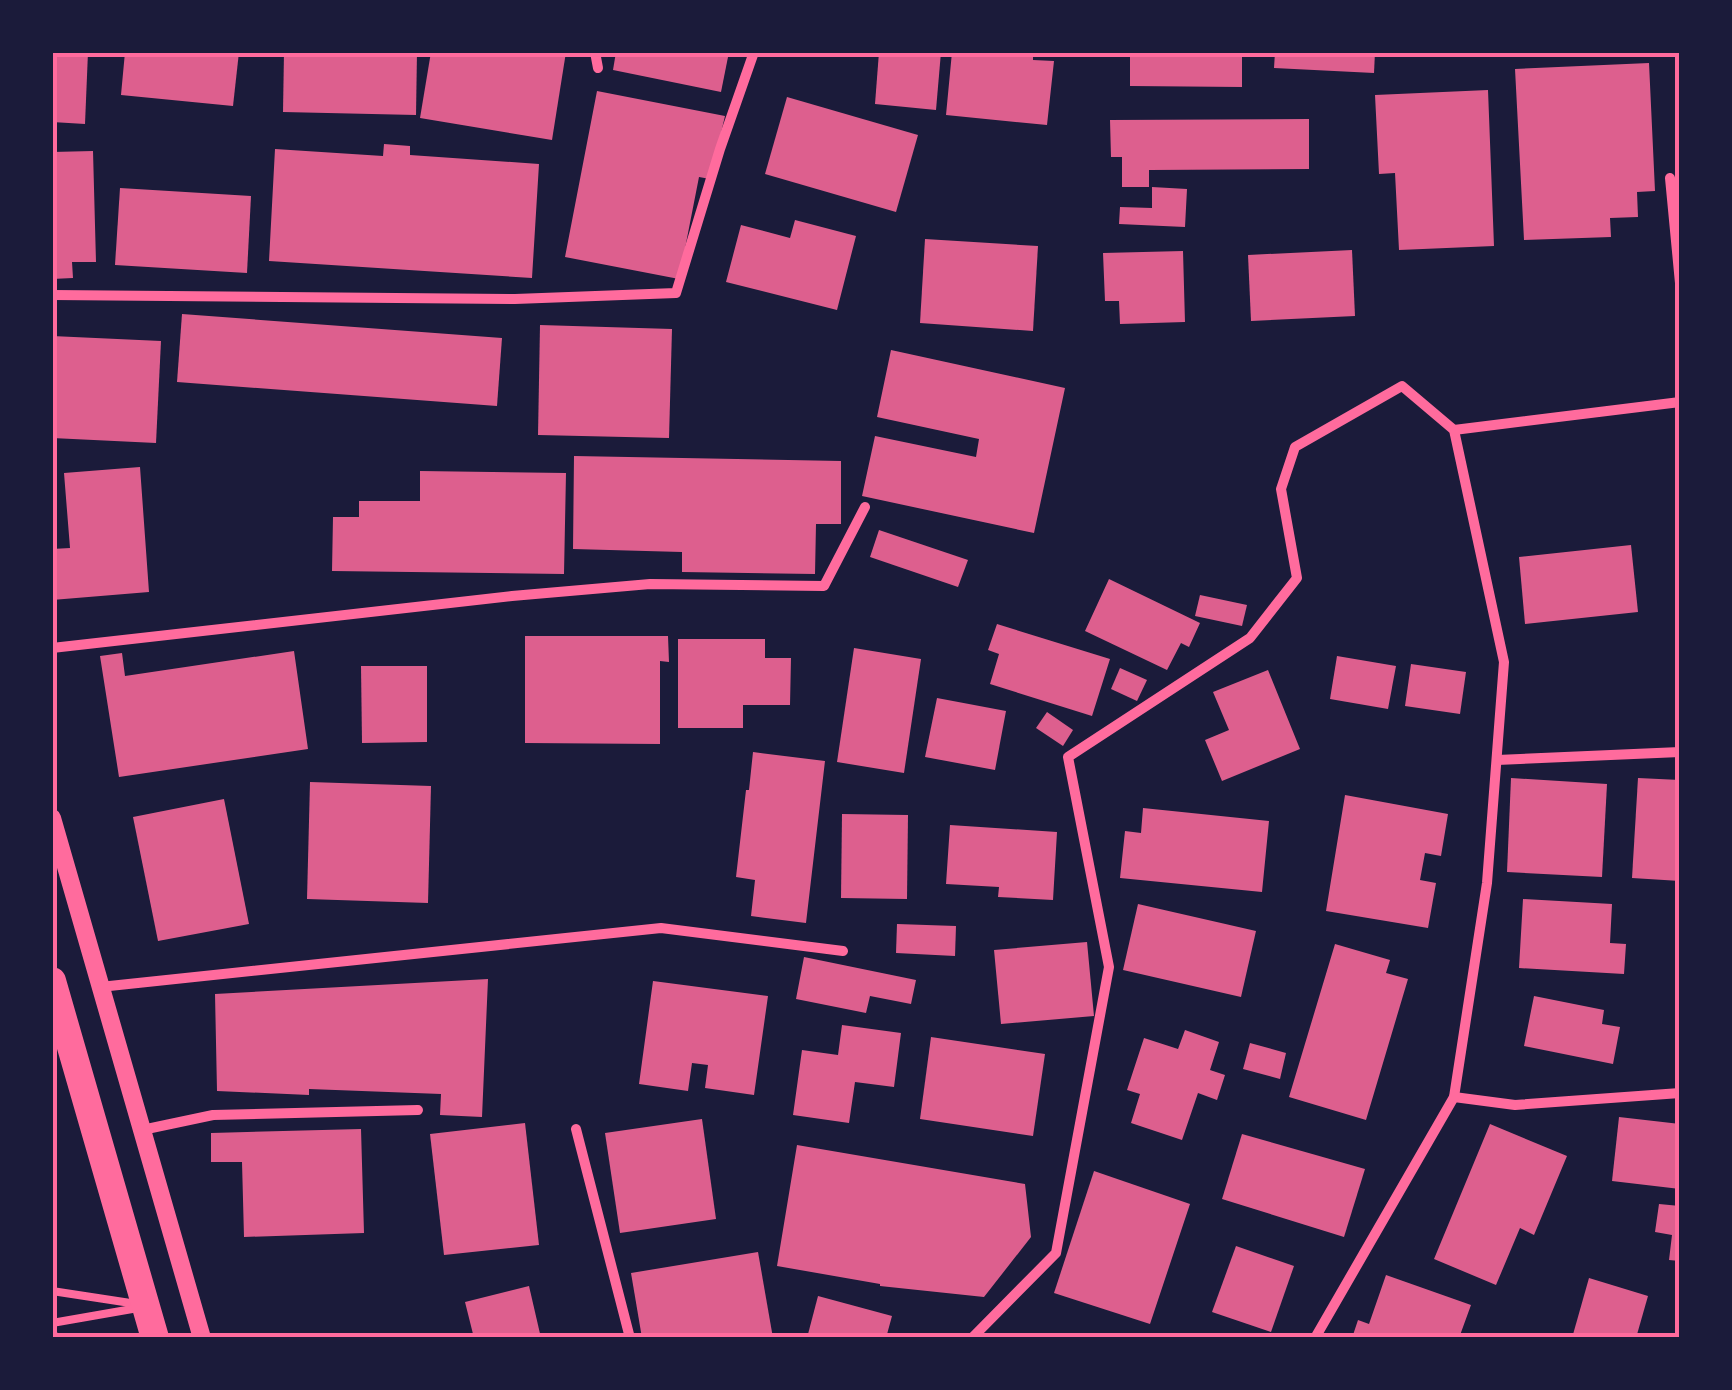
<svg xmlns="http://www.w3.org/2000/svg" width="1732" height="1390" font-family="'Asap Condensed',sans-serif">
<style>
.building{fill:#dd5f8e}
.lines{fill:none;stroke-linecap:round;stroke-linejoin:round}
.service{stroke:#ff6b9d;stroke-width:8}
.minor{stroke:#ff6b9d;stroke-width:10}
.tertiary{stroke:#ff6b9d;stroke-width:18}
.trunk{stroke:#ff6b9d;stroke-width:28}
.neatline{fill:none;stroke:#ff6b9d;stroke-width:4}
</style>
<rect width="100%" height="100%" fill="#1b1b3a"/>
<g class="building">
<polygon points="52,52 88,52 85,124 52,122"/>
<polygon points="125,52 239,52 233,106 121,95"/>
<polygon points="284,52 417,52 416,115 283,112"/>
<polygon points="431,52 566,52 552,140 420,118"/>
<polygon points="616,52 729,52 721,92 613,70"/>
<polygon points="879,52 941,52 936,110 875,104"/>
<polygon points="952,52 1033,52 1033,60 1054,61 1047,125 946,115"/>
<polygon points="1130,52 1242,52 1242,87 1130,86"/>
<polygon points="1275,52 1375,52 1374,73 1274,68"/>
<polygon points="1649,63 1655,191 1637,192 1638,217 1610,218 1611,237 1524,240 1515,69"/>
<polygon points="1488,90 1494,246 1399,250 1395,173 1379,174 1375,95"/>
<polygon points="597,91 725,116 710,179 699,177 679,279 565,257"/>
<polygon points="787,97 918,135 896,212 765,174"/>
<polygon points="1309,119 1309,169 1149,170 1149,187 1122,187 1122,157 1111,157 1110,120"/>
<polygon points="384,144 410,146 410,155 539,164 532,278 269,261 275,149 383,156"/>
<polygon points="93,151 96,262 72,262 73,278 52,279 52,152"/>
<polygon points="1152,187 1187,189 1185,227 1119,224 1120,207 1152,208"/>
<polygon points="120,188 251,196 247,273 115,265"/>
<polygon points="795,220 856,236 837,310 726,282 741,225 790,238"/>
<polygon points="925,239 1038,246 1033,331 920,323"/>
<polygon points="1352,250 1355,316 1251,321 1248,255"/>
<polygon points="1183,251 1185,322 1120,324 1119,301 1105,301 1103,253"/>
<polygon points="182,314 502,338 497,406 177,382"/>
<polygon points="540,325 672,329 669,438 538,435"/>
<polygon points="52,336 161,341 156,443 52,438"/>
<polygon points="891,350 1065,388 1034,533 862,496 875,436 976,457 979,439 877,417"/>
<polygon points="574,456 841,461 841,524 816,524 815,574 682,572 682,552 573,549"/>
<polygon points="140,467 149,592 52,600 52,549 70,548 64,473"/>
<polygon points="420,471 566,473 564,574 332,571 333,517 359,517 359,501 420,501"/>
<polygon points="879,530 968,560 958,587 870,557"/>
<polygon points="1631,545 1638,612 1525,624 1519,557"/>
<polygon points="1109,579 1200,623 1189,647 1181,643 1167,670 1085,631"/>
<polygon points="1200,595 1247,605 1242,626 1195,616"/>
<polygon points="997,624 1110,659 1092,716 990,684 999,654 988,650"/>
<polygon points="525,636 668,636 669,662 660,661 660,744 525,743"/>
<polygon points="678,639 765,639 765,658 791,658 790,705 743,705 743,728 678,728"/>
<polygon points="854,648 921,659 904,773 837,762"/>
<polygon points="294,651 308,749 119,777 100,656 122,653 125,676"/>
<polygon points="1337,656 1396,666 1388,709 1330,699"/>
<polygon points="1411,664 1466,672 1460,714 1405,706"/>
<polygon points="361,666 427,666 427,742 362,743"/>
<polygon points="1120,668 1147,680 1137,701 1111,689"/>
<polygon points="1268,670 1300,749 1222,781 1205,740 1229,730 1213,692"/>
<polygon points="937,698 1006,711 995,770 925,757"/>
<polygon points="1047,712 1073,730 1063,746 1036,728"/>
<polygon points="753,752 825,761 806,923 751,916 755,880 736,877 746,790 749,790"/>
<polygon points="1511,778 1607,784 1602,877 1507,872"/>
<polygon points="1638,778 1680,780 1680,881 1632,878"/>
<polygon points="310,782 431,786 428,903 307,899"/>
<polygon points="1345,795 1448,814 1441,856 1425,853 1420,880 1436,883 1428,928 1326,911"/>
<polygon points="224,799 249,924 158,941 133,817"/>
<polygon points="1143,808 1269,821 1262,892 1120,878 1125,831 1141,833"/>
<polygon points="842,814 908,815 907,899 841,898"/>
<polygon points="950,825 1057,832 1053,900 998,897 999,887 946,884"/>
<polygon points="1523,899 1612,904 1610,943 1626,944 1624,974 1519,968"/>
<polygon points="1138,904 1256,931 1241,997 1123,970"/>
<polygon points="897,924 956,926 955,956 896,953"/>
<polygon points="1087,942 1094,1016 1001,1024 994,950"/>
<polygon points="1335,944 1390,960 1386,973 1408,979 1366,1120 1289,1097"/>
<polygon points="804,957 916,980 911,1004 870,996 866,1013 796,999"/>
<polygon points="488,979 482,1117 440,1115 441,1094 309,1089 309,1095 217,1091 215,994"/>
<polygon points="653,981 768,996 754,1095 705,1088 708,1065 692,1063 688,1091 639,1084"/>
<polygon points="1534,996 1604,1010 1602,1024 1620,1027 1613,1064 1524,1046"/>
<polygon points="842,1025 901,1033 894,1087 855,1082 849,1123 793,1115 802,1050 838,1055"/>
<polygon points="1185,1030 1219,1042 1210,1070 1225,1075 1217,1100 1198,1093 1182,1140 1131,1123 1140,1094 1127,1090 1144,1038 1178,1049"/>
<polygon points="931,1037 1045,1054 1033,1136 920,1119"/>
<polygon points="1250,1043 1286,1053 1280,1079 1243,1069"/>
<polygon points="1619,1117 1680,1124 1680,1189 1612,1181"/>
<polygon points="702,1119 716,1219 620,1233 605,1133"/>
<polygon points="525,1123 539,1245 444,1255 430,1134"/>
<polygon points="1490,1124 1567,1156 1534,1235 1520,1228 1496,1285 1434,1259"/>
<polygon points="361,1129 364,1233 244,1237 242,1162 211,1162 211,1133"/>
<polygon points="1242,1134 1365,1169 1344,1237 1222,1199"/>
<polygon points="797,1145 1025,1184 1031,1237 984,1297 880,1286 880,1284 777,1266"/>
<polygon points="1094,1171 1190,1204 1150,1324 1054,1293"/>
<polygon points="1659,1204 1680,1206 1680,1261 1669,1260 1672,1235 1655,1232"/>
<polygon points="1236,1246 1294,1266 1271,1332 1212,1312"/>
<polygon points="758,1252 773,1338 642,1338 631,1273"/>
<polygon points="1386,1275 1471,1305 1459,1338 1352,1338 1358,1320 1369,1324"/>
<polygon points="1589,1278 1648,1296 1636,1338 1572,1338"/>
<polygon points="529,1286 541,1338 474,1338 465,1302"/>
<polygon points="818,1296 892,1316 886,1338 807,1338"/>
</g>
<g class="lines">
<g class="service">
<polyline points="52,1291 137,1304"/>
<polyline points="52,1323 138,1308"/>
<polyline points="52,1330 55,1338"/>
</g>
<g class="minor">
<polyline points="595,52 598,68"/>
<polyline points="1670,178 1680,283"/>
<polyline points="52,295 515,299 676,293 720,149 754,52"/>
<polyline points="1454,430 1680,402"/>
<polyline points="52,648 512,596 650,584 824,586 865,507"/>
<polyline points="1497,760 1680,752"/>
<polyline points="100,987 661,928 843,951"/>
<polyline points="1454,1097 1515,1105 1680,1093"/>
<polyline points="576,1129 630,1338"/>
<polyline points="142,1130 213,1115 418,1110"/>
<polyline points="972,1338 1056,1253 1109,967 1068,757 1250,638 1297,578 1281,489 1295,447 1402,386 1454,430 1504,662 1487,883 1454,1097 1315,1338"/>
</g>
<polyline class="tertiary" points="52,818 202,1338"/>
<polyline class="trunk" points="52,981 155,1338"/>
</g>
<rect width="1732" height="1390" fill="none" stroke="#1b1b3a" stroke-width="110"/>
<rect x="55" y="55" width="1622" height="1280" class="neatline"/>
</svg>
